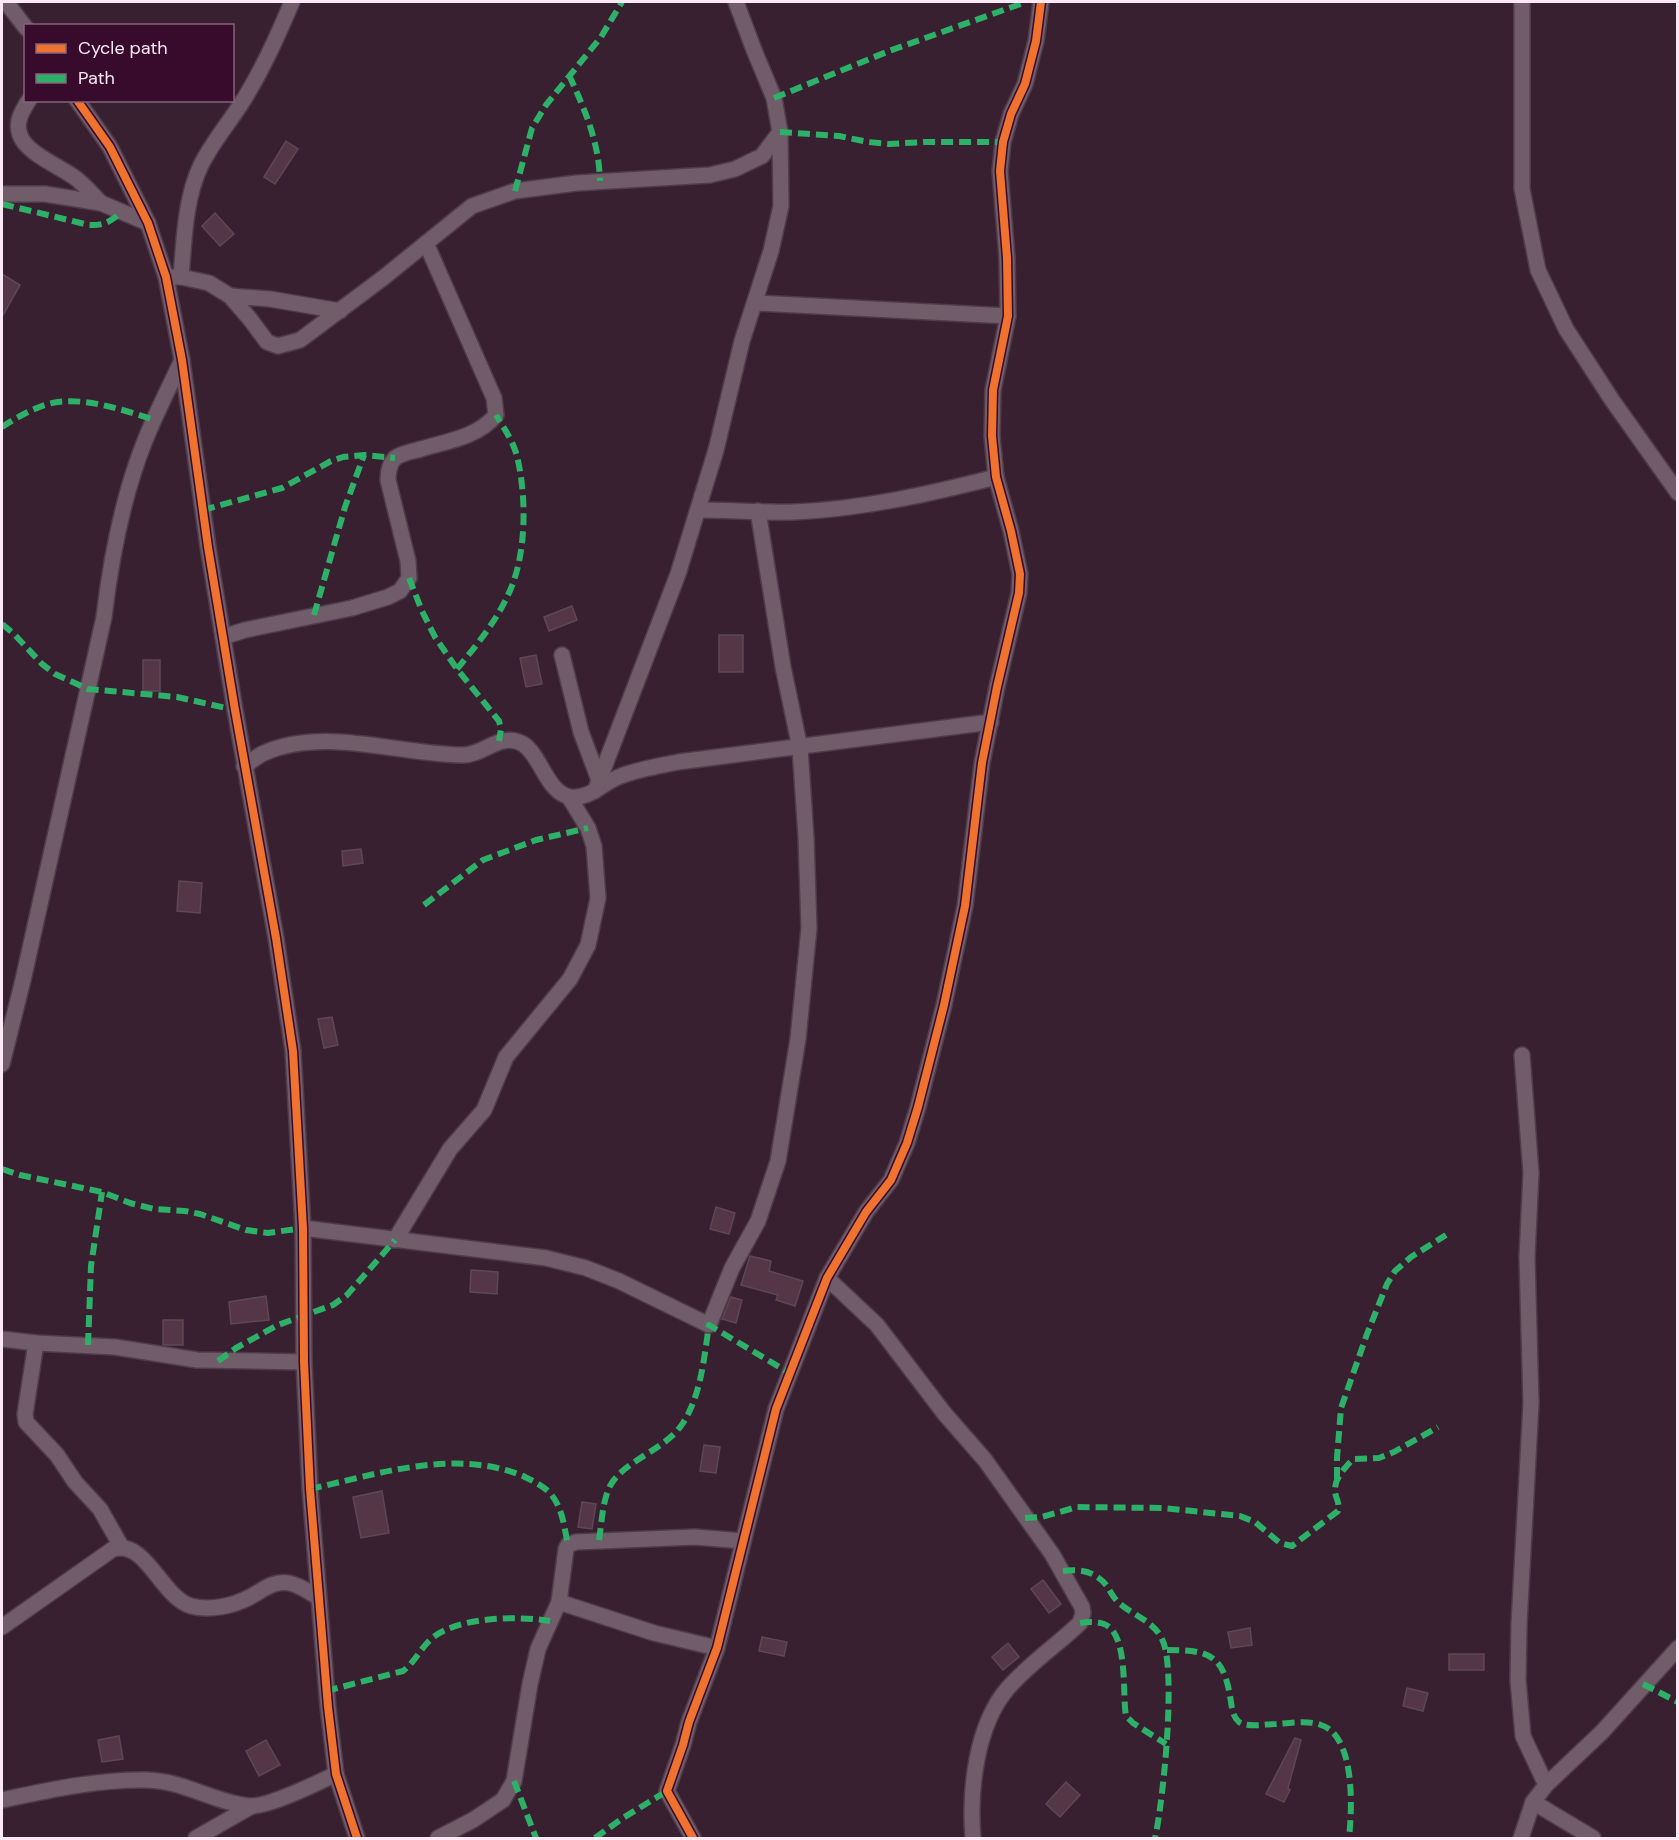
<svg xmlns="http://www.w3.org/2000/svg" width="1679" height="1840" font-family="'DM Sans',sans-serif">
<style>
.building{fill:#553647;stroke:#5e4854;stroke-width:1.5}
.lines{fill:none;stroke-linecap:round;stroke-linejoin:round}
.street-casing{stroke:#4e3c49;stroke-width:18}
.street{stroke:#715c6a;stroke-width:15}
.quiet{stroke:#2db169;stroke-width:6;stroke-dasharray:12 6;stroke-linecap:butt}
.cycleway-casing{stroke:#380a2b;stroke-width:11}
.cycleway{stroke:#ef722f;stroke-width:8}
</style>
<rect width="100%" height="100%" fill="#382031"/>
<g class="building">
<polygon points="286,141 298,149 275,184 264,177"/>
<polygon points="215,213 234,234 220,246 202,226"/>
<polygon points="2,274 20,285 2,317"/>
<polygon points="572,606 577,620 549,631 544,617"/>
<rect x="719" y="635" width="24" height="37"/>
<polygon points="536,655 542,684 526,687 520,658"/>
<rect x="143" y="660" width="17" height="31"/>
<polygon points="361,849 363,863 343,866 342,851"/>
<polygon points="179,881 202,883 200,913 177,911"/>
<polygon points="332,1017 338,1045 324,1048 318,1019"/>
<polygon points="716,1207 735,1213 729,1234 710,1229"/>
<polygon points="750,1256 771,1261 769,1271 803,1281 795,1306 776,1300 778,1295 741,1285"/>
<polygon points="471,1270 498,1272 497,1294 470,1292"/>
<polygon points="266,1296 269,1320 231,1324 229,1302"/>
<polygon points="731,1297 742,1300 736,1323 722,1319"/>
<rect x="163" y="1320" width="20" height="25"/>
<polygon points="704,1445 720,1447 716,1473 700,1471"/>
<polygon points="382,1491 389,1533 361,1538 353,1497"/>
<polygon points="582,1502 596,1504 592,1529 578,1527"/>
<polygon points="1043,1580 1061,1604 1049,1613 1031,1589"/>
<polygon points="1250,1628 1252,1645 1231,1648 1228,1632"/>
<polygon points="762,1637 787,1642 784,1656 759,1651"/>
<polygon points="1008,1643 1019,1657 1003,1670 992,1657"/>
<rect x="1449" y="1654" width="35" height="16"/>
<polygon points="1407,1688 1428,1693 1423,1711 1403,1706"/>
<polygon points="119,1736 123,1759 102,1762 98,1740"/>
<polygon points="1295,1738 1301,1740 1288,1788 1290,1790 1284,1802 1266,1794"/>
<polygon points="266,1740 280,1765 259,1776 246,1751"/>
<polygon points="1066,1782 1080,1795 1060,1817 1046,1804"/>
</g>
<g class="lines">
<defs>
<g id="street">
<polyline points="6,2 26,28"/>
<polyline points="1522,2 1522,189 1538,270 1566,329 1612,400 1678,493"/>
<path d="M29,100c-7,11 -14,22 -9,35 6,18 39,31 54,42 10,7 18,17 27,26"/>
<polyline points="77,100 110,147 148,223 166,277 182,360 208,547 235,710 276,938 293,1051 303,1228 304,1362 310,1489 328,1707 336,1774 357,1838"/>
<polyline points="2,194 45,194 101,203 148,223"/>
<polyline points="166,277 181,277 209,283 230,296 250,319 267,342 278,346 300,340 383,278 472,206 515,191 577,183 710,175 735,169 762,156 780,132"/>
<path d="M181,277c3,-36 4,-79 20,-112 11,-22 27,-41 40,-61 21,-33 36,-67 51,-102"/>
<polyline points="230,296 270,299 340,311"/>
<polyline points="755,303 1008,316"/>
<path d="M698,510c31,0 64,3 96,2 68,-3 136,-18 202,-35"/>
<path d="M223,637l22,-7 107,-22 36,-11 12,-6 9,-13 -1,-17 -20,-81c0,-8 1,-16 7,-22 6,-5 19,-7 26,-9 27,-8 57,-12 75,-34l-2,-17 -68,-155"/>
<polyline points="562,655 581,732 599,780"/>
<path d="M244,766c7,-4 13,-10 20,-13 60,-27 136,2 199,2 21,0 39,-24 60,-11 18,11 24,50 48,53 20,2 32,-15 50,-21 18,-7 38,-10 57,-14l313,-40"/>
<polyline points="595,791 678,574 716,450 742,341 771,251 781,206 780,132 774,98 754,50 736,2"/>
<polyline points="1522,1055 1531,1173 1527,1257 1531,1403 1519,1624 1518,1680 1523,1736 1546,1785"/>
<path d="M2,1064l21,-84 81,-363c7,-59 18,-118 40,-174 11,-28 25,-55 38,-83"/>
<polyline points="303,1228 546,1258 586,1268 619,1281 709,1325 732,1268 758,1221 778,1161 798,1039 809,928 806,837 800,748 783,667 758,511"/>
<polyline points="395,1240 450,1149 484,1110 506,1057 570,979 588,945 598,898 594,846 588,828 569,797"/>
<path d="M827,1278l50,47 67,88 41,47 67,94 30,53 1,6 -3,10c-23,22 -51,41 -72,65 -32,37 -39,103 -35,150"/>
<polyline points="2,1339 36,1343 115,1347 197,1360 304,1362"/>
<polyline points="36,1343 25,1414 26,1422 57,1455 75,1482 100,1509 121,1546"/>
<polyline points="559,1602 654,1633 717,1648"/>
<path d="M2,1627l111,-78c33,-10 48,48 78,57 19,5 42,0 59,-9 12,-6 23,-17 39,-14 10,2 20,9 29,14"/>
<path d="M2,1800c47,-10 97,-21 145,-20 38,1 68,23 103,26 19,1 67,-23 86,-32"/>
<polyline points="1533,1802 1593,1838"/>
<polyline points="196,1838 252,1806"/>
<polyline points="438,1838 473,1820 503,1800 514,1781 530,1684 538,1649 559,1602 566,1549 568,1545 576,1542 695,1537 743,1541"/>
<polyline points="693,1838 667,1791 683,1745 689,1722 717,1648 776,1409 827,1278 866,1212 891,1180 907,1143 918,1107 944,1005 965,906 982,763 997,687 1019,593 1020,574 1011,531 996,477 992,436 993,390 1008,316 1007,258 1000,171 1003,142 1011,114 1025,84 1036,41 1041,2"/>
<polyline points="1521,1838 1533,1802 1546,1785 1602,1732 1678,1648"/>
</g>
</defs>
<use href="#street" class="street-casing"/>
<use href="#street" class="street"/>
<g class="quiet">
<path d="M569,75c16,35 30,67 31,106"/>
<polyline points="774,98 889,51 1026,2"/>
<polyline points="780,132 839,136 868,142 889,144 925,142 1003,142"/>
<polyline points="515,191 532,128 546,105 601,37 622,2"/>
<path d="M2,204l87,21c15,1 22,-4 33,-13"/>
<path d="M2,427c14,-9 29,-18 46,-23 34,-9 74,6 107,16"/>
<polyline points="203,510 282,488 331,461 343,457 364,455 395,458"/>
<polyline points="409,578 422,611 435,637 457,669 499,721 501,729 499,741"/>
<polyline points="314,615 345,507 364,455"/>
<polyline points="2,624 13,633 42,664 55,674 88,689 177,697 235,710"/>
<path d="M457,669c18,-22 38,-46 50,-72 20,-39 20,-99 10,-141 -4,-15 -13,-28 -21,-41"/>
<polyline points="424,905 483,860 536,840 588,828"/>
<polyline points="2,1169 20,1175 102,1192 130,1203 154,1209 185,1211 200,1214 246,1230 268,1233 303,1228"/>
<polyline points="88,1345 91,1266 102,1192"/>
<polyline points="218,1361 236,1348 278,1325 333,1305 347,1295 395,1240"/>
<polyline points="1337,1479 1337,1458 1341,1408 1367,1334 1387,1284 1395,1271 1411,1257 1446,1235"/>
<path d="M310,1489c68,-15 145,-41 213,-13 10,5 19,9 27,17 13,15 14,34 18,52"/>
<path d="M1025,1518l17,-1 35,-10 86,1 77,8 15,6 25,21 12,3 46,-35c2,-8 -2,-12 -3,-19 -1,-14 10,-24 18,-33l26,-1 15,-6 44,-25"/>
<path d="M599,1540c3,-17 3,-38 11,-54 14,-26 56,-36 73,-63 18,-28 21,-65 26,-98l82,49"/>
<path d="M1063,1571c18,-2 32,0 44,15 3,5 6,11 10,15 14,14 36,19 45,38 15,29 1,164 -7,199"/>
<path d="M1080,1623c8,-1 16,-2 24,1 25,9 18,72 22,92l7,7 33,21"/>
<path d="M1167,1650c44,0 57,5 64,52 1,7 2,15 8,20 9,6 26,2 37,2 13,-1 32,-4 45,1 35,11 31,86 28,113"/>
<polyline points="1643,1684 1678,1702"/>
<path d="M326,1691l77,-20c12,-9 17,-22 28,-32 27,-23 87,-23 119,-18"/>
<polyline points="514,1781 536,1838"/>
<polyline points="595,1838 623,1818 667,1791"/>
</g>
<defs>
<g id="cycleway">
<polyline points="77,100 110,147 148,223 166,277 182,360 208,547 235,710 276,938 293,1051 303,1228 304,1362 310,1489 328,1707 336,1774 357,1838"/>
<polyline points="693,1838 667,1791 683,1745 689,1722 717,1648 776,1409 827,1278 866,1212 891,1180 907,1143 918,1107 944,1005 965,906 982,763 997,687 1019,593 1020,574 1011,531 996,477 992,436 993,390 1008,316 1007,258 1000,171 1003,142 1011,114 1025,84 1036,41 1041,2"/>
</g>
</defs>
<use href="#cycleway" class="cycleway-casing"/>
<use href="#cycleway" class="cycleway"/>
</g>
<rect width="1679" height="1840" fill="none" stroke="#fce9f5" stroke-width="6"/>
<rect x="24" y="24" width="210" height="78" fill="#380a2b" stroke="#86637c" stroke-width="1.5"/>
<rect x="36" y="44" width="30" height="9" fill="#ef722f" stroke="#86637c" stroke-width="1.5"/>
<text x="78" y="54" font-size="18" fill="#fce9f5">Cycle path</text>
<rect x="36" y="74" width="30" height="9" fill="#2db169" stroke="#86637c" stroke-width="1.5"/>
<text x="78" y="84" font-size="18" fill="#fce9f5">Path</text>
</svg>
